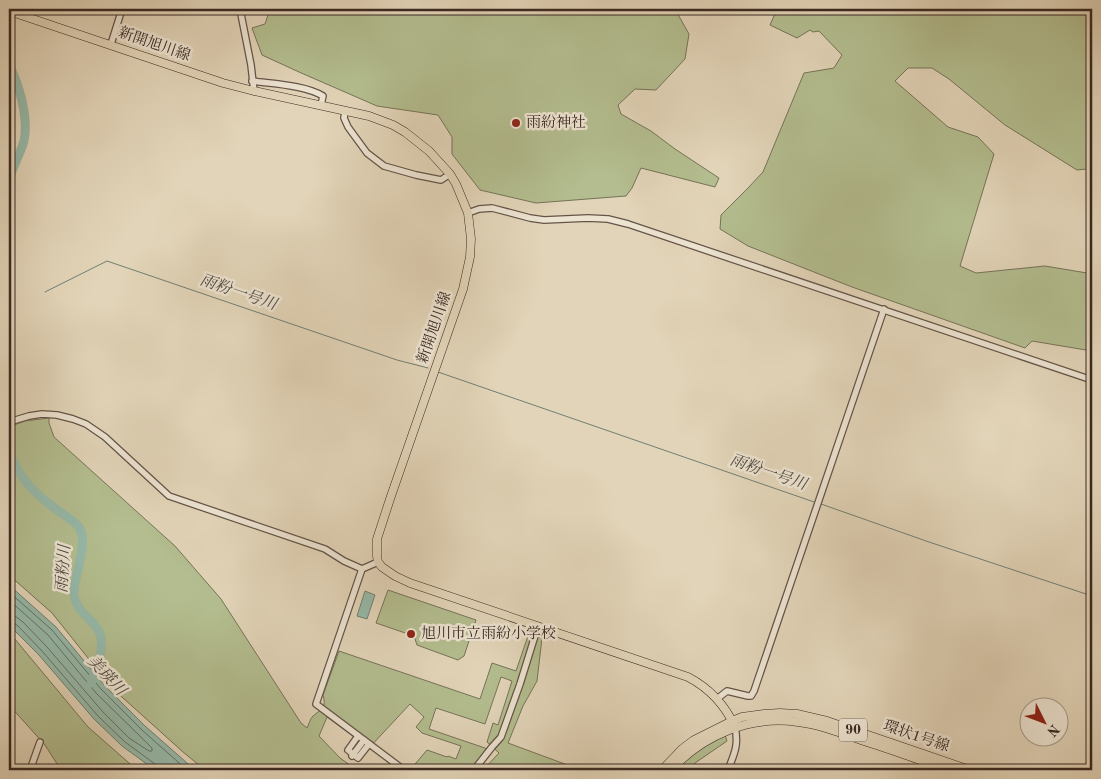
<svg xmlns="http://www.w3.org/2000/svg" width="1101" height="779" font-family="'Old Standard TT','Noto Serif JP',serif">
<style>
.green{fill:#b3bd8f;stroke:#767358}
.water{fill:#96b9a9;stroke:#717f73}
.lines{fill:none;stroke-linecap:round;stroke-linejoin:round}
.shore{stroke:#687166;stroke-width:1}
.stream{stroke:#717f73;stroke-width:1}
.river{stroke:#96b9a9;stroke-width:9}
.minor-casing{stroke:#645448;stroke-width:8}
.major-casing{stroke:#3a2922;stroke-width:9}
.minor{stroke:#ece3d1;stroke-width:5.5}
.major{stroke:#e2d4b8;stroke-width:8}
.poi-dot{fill:#8f2418;stroke:#ece3d1;stroke-width:2}
.labels{text-anchor:middle;dominant-baseline:central;stroke-width:5;stroke-linejoin:round;paint-order:stroke}
.shield{fill:#ece3d1;stroke:#6f6156;stroke-width:1}
.shield-label{font-size:14px;font-weight:bold;fill:#3a2922}
.street-label{font-size:15px;fill:#3a2922;stroke:#ece3d1}
.poi-label{font-size:15px;fill:#3a2922;stroke:#ece3d1;text-anchor:start}
.water-label{font-size:16px;font-style:italic;fill:#514d44;stroke:#ece3d1}
</style>
<rect width="100%" height="100%" fill="#e2d4b8"/>
<filter id="stains"><feTurbulence type="fractalNoise" baseFrequency=".004" numOctaves="4"/><feColorMatrix values="0 0 0 0 .2 0 0 0 0 .09 0 0 0 0 .02 0 0 0 .5 -.17"/></filter>
<radialGradient id="worn" r=".72"><stop offset=".6" stop-color="#630" stop-opacity="0"/><stop offset="1" stop-color="#630" stop-opacity=".3"/></radialGradient>
<g class="green">
<polygon points="270,9 671,9 676,11 689,34 685,59 656,90 635,89 618,105 621,114 651,131 675,149 719,178 715,187 641,168 632,188 626,196 536,203 480,190 452,154 452,137 438,115 377,106 299,72 262,55 252,28 265,24"/>
<polygon points="777,9 1092,9 1092,173 1087,169 1077,170 1005,125 949,79 932,68 908,68 895,81 948,127 978,137 994,154 960,266 976,273 1045,266 1087,273 1092,265 1092,351 1032,341 1025,348 852,287 748,246 720,229 721,215 748,188 763,172 804,73 834,68 842,55 819,31 813,32 810,30 797,38 770,25"/>
<path d="M49,418v5l5,14 121,109 46,53 80,124 6,5c2,-4 3,-9 6,-12 8,-7 14,-8 10,-21l16,-44 141,48 12,-36 24,8 13,-38 13,5 -5,43 -14,25 -15,37 73,27h-98l16,-17 -12,-11 6,-19 5,2 14,-44 -11,-4 -16,47 -49,-16 -7,21 56,19 3,3 -15,19h-63l17,-20 20,7 1,-1 8,3 5,-13 -39,-13 -6,-6 8,-10 -14,-13 -41,44 -42,-31 -8,19 21,22 17,12h-152l-22,-18 -71,-64 -60,-75 -43,-38v-148l16,-6z"/>
<polygon points="388,590 476,620 464,656 458,660 417,645 414,636 376,623"/>
<polygon points="9,632 88,727 137,770 61,770 45,745 9,705"/>
<path d="M725,735l2,6 -32,22 -5,7h-15c15,-15 31,-25 50,-35z"/>
</g>
<g class="water">
<polygon points="9,585 56,627 104,685 145,726 195,770 155,770 122,746 94,719 38,654 9,625"/>
<polygon points="365,591 375,595 367,619 357,616"/>
</g>
<g class="lines">
<g class="shore">
<polyline points="9,592 52,630 101,689 142,730 187,770"/>
<polyline points="9,600 48,635 96,693 152,748 152,751 149,751 129,738 103,712 47,647 23,622 15,616 9,615"/>
<polyline points="9,621 13,622 18,626 42,651 98,716 125,742 155,764 157,770"/>
</g>
<g class="stream">
<polyline points="45,292 107,261 397,360 428,368"/>
<polyline points="9,301 12,300"/>
<polyline points="438,372 817,503"/>
<polyline points="821,504 929,542 1092,596"/>
</g>
<g class="river">
<path d="M9,64c10,21 20,53 15,77 -4,14 -12,26 -15,40"/>
<path d="M9,448c6,27 26,46 48,62 7,5 16,10 21,16 12,15 -4,49 -4,67 1,20 21,26 26,41 5,14 -4,36 -9,49"/>
</g>
<defs>
<g id="minor">
<polyline points="240,9 251,65 254,91"/>
<polyline points="111,44 122,9"/>
<path d="M252,81c21,3 53,4 71,15l-2,9"/>
<polyline points="345,111 344,118 348,127 367,153 384,166 416,175 441,180 450,174"/>
<polyline points="468,213 479,209 492,208 530,218 544,220 588,218 608,219 628,224 1092,380"/>
<polyline points="9,422 29,416 42,414 57,415 73,419 86,424 105,437 169,496 325,549 344,561 362,569 378,562"/>
<polyline points="362,569 316,704 404,770"/>
<polyline points="717,699 727,691 748,696 751,696 754,691 884,309"/>
<polyline points="358,736 348,750 358,758 369,744"/>
<polyline points="352,756 364,740"/>
<polyline points="30,770 40,742"/>
<polyline points="474,770 492,747 501,737 520,684 538,626"/>
<path d="M728,770c6,-16 11,-24 7,-43"/>
</g>
<g id="major">
<path d="M9,11l214,72 31,8 115,25 24,9 12,7 24,19 21,23 6,10 12,29 3,26 -1,18 -7,32 -73,210 -13,40v17l1,6 4,5 13,9 15,7 278,94c21,11 37,28 47,50"/>
<polyline points="662,770 682,749 694,740 732,721 742,717 764,714 780,713 797,714 827,721 970,770"/>
<path d="M671,770c32,-35 79,-55 127,-48 24,3 46,12 69,20 28,9 55,19 83,28"/>
</g>
</defs>
<use href="#minor" class="minor-casing"/>
<use href="#major" class="major-casing"/>
<use href="#minor" class="minor"/>
<use href="#major" class="major"/>
</g>
<g class="poi-dot">
<circle cx="516" cy="123" r="5"/>
<circle cx="411" cy="634" r="5"/>
</g>
<g class="labels">
<rect class="shield" x="839" y="718.5" width="28" height="23" rx="4"/>
<g class="shield-label">
<text x="853" y="730">90</text>
</g>
<g class="street-label">
<text transform="translate(154 45) rotate(19)">新開旭川線</text>
<text transform="translate(435 328) rotate(-71)">新開旭川線</text>
<text transform="translate(916 737) rotate(19)">環状1号線</text>
</g>
<g class="poi-label">
<text x="526" y="123">雨紛神社</text>
<text x="421" y="634">旭川市立雨紛小学校</text>
</g>
<g class="water-label">
<text transform="translate(238 293) rotate(19)">雨粉一号川</text>
<text transform="translate(768 473) rotate(19)">雨粉一号川</text>
<text transform="translate(64 569) rotate(-86)">雨粉川</text>
<text transform="translate(106 676) rotate(47)">美瑛川</text>
</g>
</g>
<rect width="1101" height="779" fill="none" stroke="#e2d4b8" stroke-width="30"/>
<rect x="10" y="10" width="1081" height="759" fill="none" stroke="#3a2922" stroke-width="2.5"/>
<rect x="15" y="15" width="1071" height="749" fill="none" stroke="#3a2922"/>
<g transform="translate(1044 722) rotate(132)"><circle r="24" fill="#ece3d1" stroke="#a5998b"/>
<path d="M0-4L9 19L0 12L-9 19Z" fill="#8f2418"/>
<text y="-8" font-size="14" font-weight="bold" text-anchor="middle" fill="#3a2922">N</text>
</g>
<rect width="100%" height="100%" filter="url(#stains)"/>
<rect width="100%" height="100%" fill="url(#worn)"/>
</svg>
